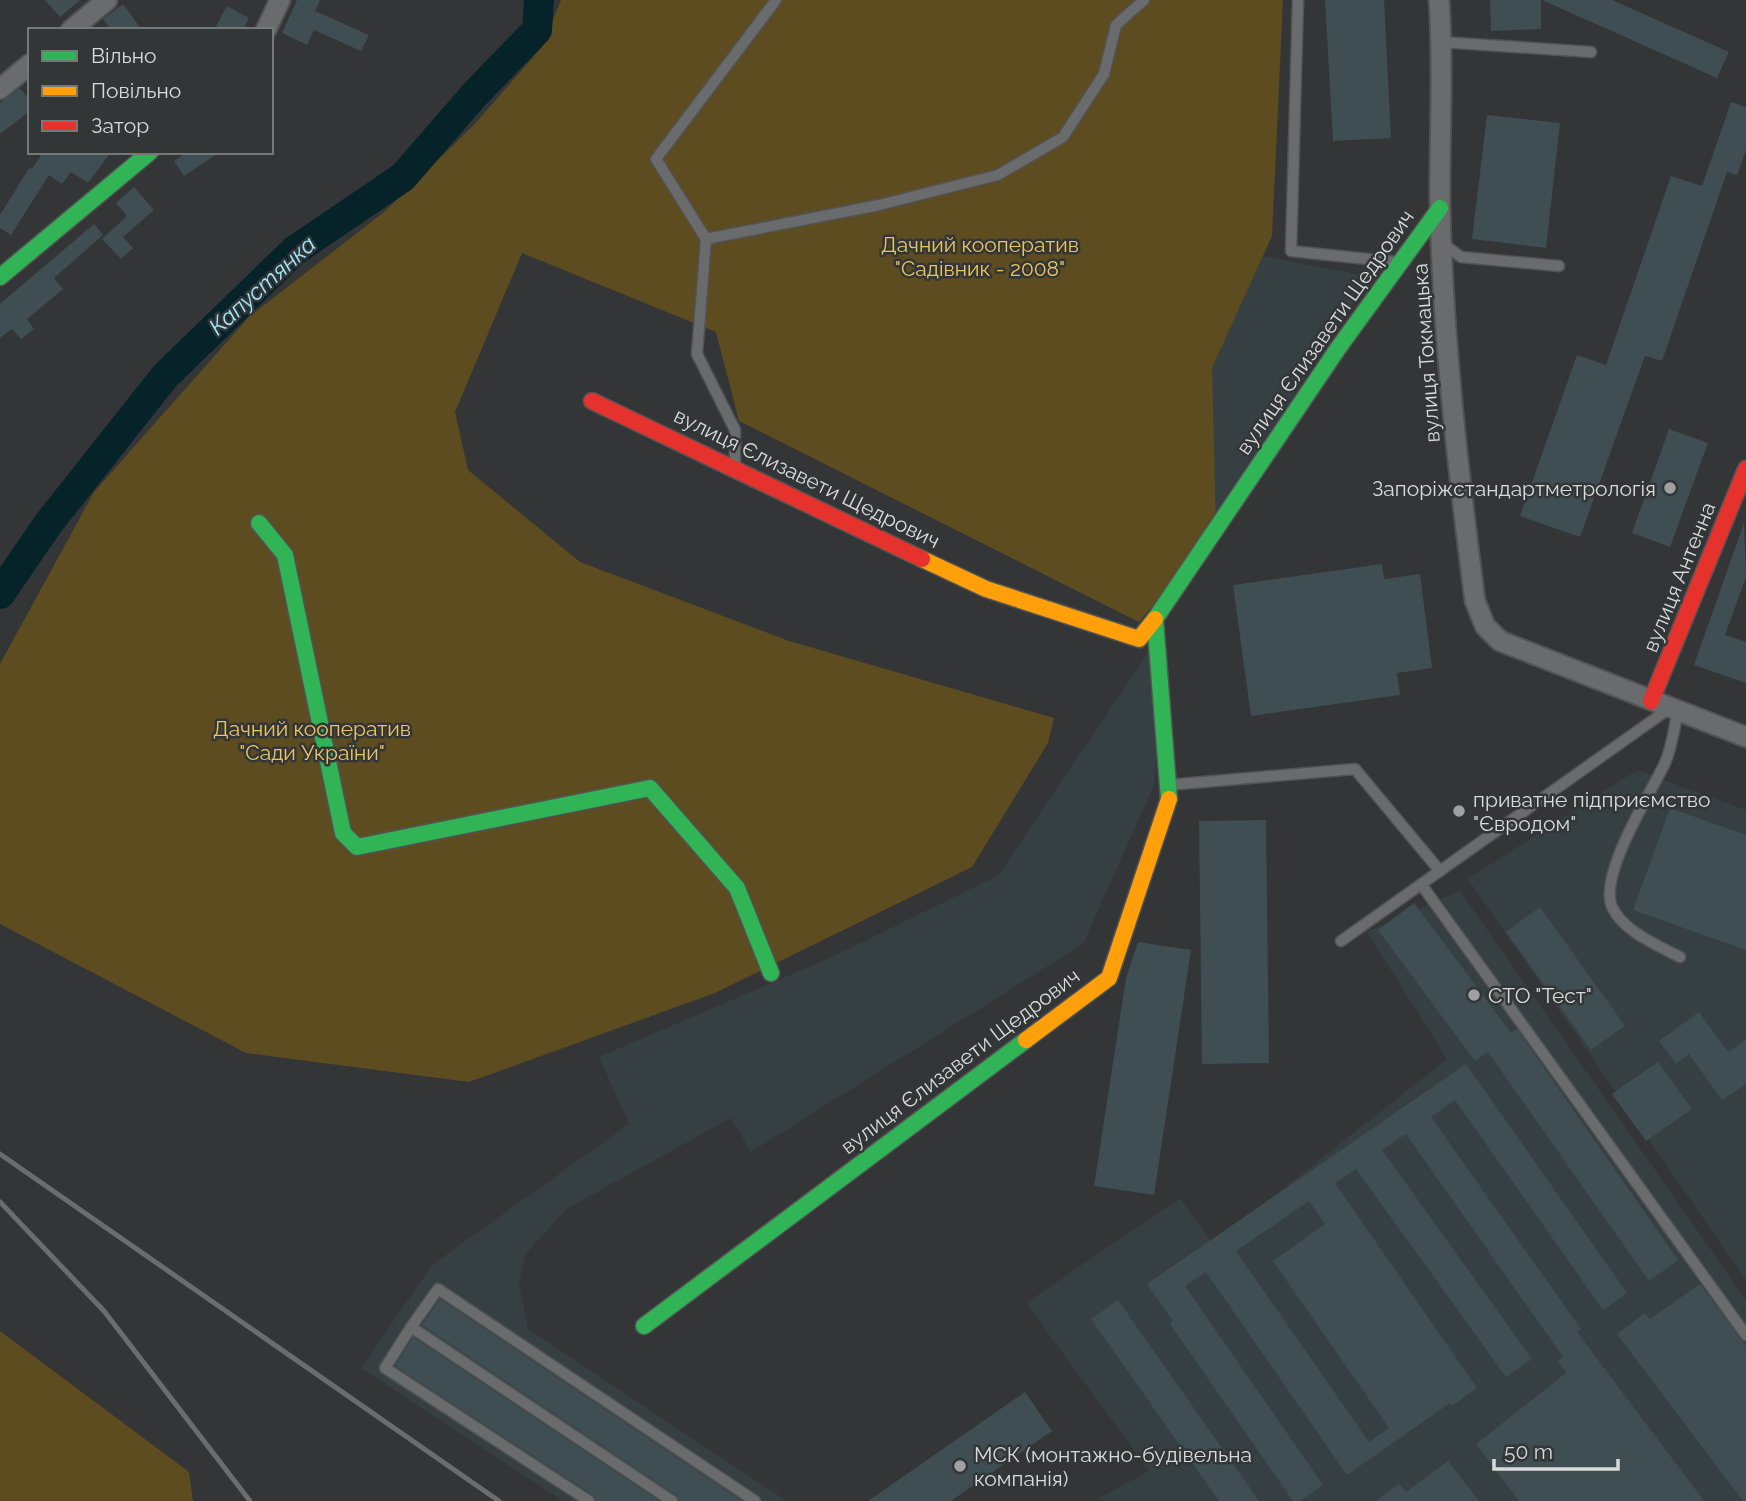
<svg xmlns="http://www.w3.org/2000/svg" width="1746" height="1501" font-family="Raleway,sans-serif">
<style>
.built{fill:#364043}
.green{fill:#5e4c21}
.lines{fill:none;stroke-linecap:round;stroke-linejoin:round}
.river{stroke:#062329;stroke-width:30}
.building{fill:#3e4e52;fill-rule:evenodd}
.lane-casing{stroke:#515354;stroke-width:13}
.street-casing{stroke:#515354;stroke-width:23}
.fast-casing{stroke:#515354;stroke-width:19}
.slow-casing{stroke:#515354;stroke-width:19}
.jam-casing{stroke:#515354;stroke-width:19}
.lane{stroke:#6a6b6c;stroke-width:10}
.street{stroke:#6a6b6c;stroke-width:19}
.fast{stroke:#30b455;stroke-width:16}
.slow{stroke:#ff9f0a;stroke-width:16}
.jam{stroke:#e5322d;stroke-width:16}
.rail{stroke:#6b6c6d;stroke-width:5}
.poi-dot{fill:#9fa0a1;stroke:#333637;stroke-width:2.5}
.labels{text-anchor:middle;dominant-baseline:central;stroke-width:5;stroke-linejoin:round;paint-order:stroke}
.park-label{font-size:21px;fill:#ecc560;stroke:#333637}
.street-label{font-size:21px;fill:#d8dadb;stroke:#333637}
.poi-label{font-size:21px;fill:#d8dadb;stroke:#333637;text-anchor:start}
.water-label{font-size:23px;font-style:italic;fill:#9fe8fb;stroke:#333637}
</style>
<rect width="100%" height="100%" fill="#343536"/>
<g class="built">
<polygon points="1263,256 1371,277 1212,518 1212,368"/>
<polygon points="1148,652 1164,664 1154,785 1083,944 751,1152 731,1118 566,1209 526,1254 519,1282 528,1329 787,1501 563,1501 361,1368 432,1265 629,1124 599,1057 832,957 999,875"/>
<polygon points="1637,770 1746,810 1746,1280 1468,879"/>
<polygon points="1460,891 1746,1300 1746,1501 1102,1501 1099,1498 1149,1471 1026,1303 1180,1198 1213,1244 1447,1059 1367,932"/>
</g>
<g class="green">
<polygon points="561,0 1283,0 1272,236 1212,368 1216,529 1139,622 739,421 716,332 522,253 455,412 468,470 580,562 789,641 1054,718 1048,743 972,867 715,993 469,1082 246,1053 0,924 0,664 94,492 249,317 384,212 473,126 542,47"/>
<polygon points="0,1331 189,1472 193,1501 0,1501"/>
</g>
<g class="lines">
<polyline class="river" points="0,594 48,524 165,376 294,251 403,177 475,94 537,30 539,0"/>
</g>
<g class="building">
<polygon points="45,0 80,0 60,17"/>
<polygon points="297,0 320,0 315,11 369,35 361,51 314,30 307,45 282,33"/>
<polygon points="1325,0 1384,0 1391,138 1333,141"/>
<polygon points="1490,0 1541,0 1541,29 1491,31"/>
<polygon points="1542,0 1612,0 1729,52 1717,78"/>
<polygon points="123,4 142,30 111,30 103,19"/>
<polygon points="227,6 249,18 243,30 214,30"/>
<polygon points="20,88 30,101 30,111 0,134 0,103"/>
<polygon points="1731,102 1746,107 1746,150 1737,175 1727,172 1662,361 1645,356 1580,537 1520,516 1577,355 1606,365 1671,176 1702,186"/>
<polygon points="1487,115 1560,123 1546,248 1472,239"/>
<polygon points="43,152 111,152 88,183 71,172 62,184 49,175 11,235 0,228 0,215 29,168 32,169"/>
<polygon points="187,152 220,152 184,176 174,161"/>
<polygon points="134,187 154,210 123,237 133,248 121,259 102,239 127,216 116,203"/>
<polygon points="94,224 103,235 54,278 63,289 27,319 34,329 21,339 12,329 0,338 0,304"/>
<polygon points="1669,429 1708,443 1670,547 1632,533"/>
<polygon points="1744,523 1746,577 1725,635 1746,642 1746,683 1694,665"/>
<polygon points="1382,564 1384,579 1420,574 1432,668 1397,673 1400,695 1251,716 1233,585"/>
<polygon points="1670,808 1746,835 1746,950 1633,910"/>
<polygon points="1266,820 1269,1063 1202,1064 1199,821"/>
<polygon points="1414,903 1511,1033 1517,1029 1678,1260 1649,1281 1488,1052 1475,1061 1378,930"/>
<polygon points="1540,907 1625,1026 1591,1050 1506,932"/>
<polygon points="1138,942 1191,950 1154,1195 1094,1186 1126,978"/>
<polygon points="1699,1012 1728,1052 1746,1039 1746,1084 1722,1100 1689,1054 1676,1064 1659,1041"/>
<polygon points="1658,1062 1692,1109 1646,1141 1612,1094"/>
<path d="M1466,1064l161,229 -24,17 -148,-210 -24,17 150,212 -4,3 127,169h-185l-43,-57 90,-71 -8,-12 5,-4 -157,-223 -24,16 150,209 -26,18 -150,-208 -21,14 142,205 -25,18 -2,-3 -103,72 -141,-203 -21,14 138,199 -23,16h-7l-123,-177 3,-3 -26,-37zM1309,1201l16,23 -52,37 116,167 -20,14 -133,-191z"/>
<polygon points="1700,1284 1746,1346 1746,1501 1743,1501 1617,1334 1645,1313 1650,1319"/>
<polygon points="440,1299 742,1501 679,1501 676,1495 422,1325"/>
<polygon points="1118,1300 1259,1501 1219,1501 1091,1319"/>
<polygon points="413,1337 659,1501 596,1501 593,1495 395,1366"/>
<polygon points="1025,1392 1052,1431 951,1501 868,1501"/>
<polygon points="1448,1461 1479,1501 1376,1501 1399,1484 1406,1492"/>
</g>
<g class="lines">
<defs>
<g id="lane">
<polyline points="1298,0 1291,251 1396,262"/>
<polyline points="1442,42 1591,52"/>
<polyline points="706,239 656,159 776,0"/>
<polyline points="1442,243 1461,257 1559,266"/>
<polyline points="735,465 735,430 697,354 706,239 879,205 998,175 1063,137 1104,74 1116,25 1144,0"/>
<path d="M1678,711c-4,17 -6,36 -13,52 -14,30 -67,112 -53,144 12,25 45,38 68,50"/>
<polyline points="1168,785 1355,769 1440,871"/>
<polyline points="1421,884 1746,1335"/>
<polyline points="1341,941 1670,708"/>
<polyline points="411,1327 385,1368 589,1501"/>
<polyline points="672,1501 411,1327 438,1289 755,1501"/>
</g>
<g id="street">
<path d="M1439,0c5,69 0,138 1,208 3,132 18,262 35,393l10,25 15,15 246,96"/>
<polyline points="71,30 107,0"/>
<polyline points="266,30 280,0"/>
<polyline points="0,89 30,64"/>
</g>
<g id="fast">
<polyline points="0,277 150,152"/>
<polyline points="259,523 285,555 343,833 357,847 650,788 737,888 771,973"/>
<polyline points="1169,799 1155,619 1339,347 1440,208"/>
<polyline points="644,1326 1026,1040"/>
</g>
<g id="slow">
<polyline points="922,559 986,589 1139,639 1155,619"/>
<polyline points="1026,1040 1109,978 1169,799"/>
</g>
<g id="jam">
<polyline points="592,401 922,559"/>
<polyline points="1651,701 1746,469"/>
</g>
</defs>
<use href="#lane" class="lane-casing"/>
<use href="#street" class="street-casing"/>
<use href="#fast" class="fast-casing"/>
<use href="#slow" class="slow-casing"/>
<use href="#jam" class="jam-casing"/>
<use href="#lane" class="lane"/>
<use href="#street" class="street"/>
<use href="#fast" class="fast"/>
<use href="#slow" class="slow"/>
<use href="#jam" class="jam"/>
<g class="rail">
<polyline points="0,1154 499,1501"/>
<polyline points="0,1202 104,1311 250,1501"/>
</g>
</g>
<g class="poi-dot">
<circle cx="1670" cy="488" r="7"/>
<circle cx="1459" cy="811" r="7"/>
<circle cx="1474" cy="995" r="7"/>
<circle cx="960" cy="1466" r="7"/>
</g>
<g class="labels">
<g class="park-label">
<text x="980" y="244">Дачний кооператив<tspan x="980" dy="24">"Садівник - 2008"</tspan></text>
<text x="312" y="728">Дачний кооператив<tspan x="312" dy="24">"Сади України"</tspan></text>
</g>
<g class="street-label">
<text transform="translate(1325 332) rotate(-55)">вулиця Єлизавети Щедрович</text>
<text transform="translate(1426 353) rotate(-94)">вулиця Токмацька</text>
<text transform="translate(807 478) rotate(26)">вулиця Єлизавети Щедрович</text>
<text transform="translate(1679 577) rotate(-68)">вулиця Антенна</text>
<text transform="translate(960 1061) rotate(-37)">вулиця Єлизавети Щедрович</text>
</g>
<g class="poi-label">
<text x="1656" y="488" text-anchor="end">Запоріжстандартметрологія</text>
<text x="1473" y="799">приватне підприємство<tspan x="1473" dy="24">"Євродом"</tspan></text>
<text x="1488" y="995">СТО "Тест"</text>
<text x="974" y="1454">МСК (монтажно-будівельна<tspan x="974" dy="24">компанія)</tspan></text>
</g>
<g class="water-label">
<text transform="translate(262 285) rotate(-42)">Капустянка</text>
</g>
</g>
<rect x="28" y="28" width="245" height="126" fill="#333637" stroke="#757879" stroke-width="2"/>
<rect x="42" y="51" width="35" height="10" fill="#30b455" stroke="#757879" stroke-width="2"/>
<text x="91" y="63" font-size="21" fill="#d8dadb">Вільно</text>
<rect x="42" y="86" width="35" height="10" fill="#ff9f0a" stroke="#757879" stroke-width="2"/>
<text x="91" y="98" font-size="21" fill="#d8dadb">Повільно</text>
<rect x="42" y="121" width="35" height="10" fill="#e5322d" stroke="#757879" stroke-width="2"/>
<text x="91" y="133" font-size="21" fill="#d8dadb">Затор</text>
<path d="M1494 1459v10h124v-10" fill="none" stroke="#d8dadb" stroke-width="3.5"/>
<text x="1504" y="1459" font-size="21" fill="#d8dadb" stroke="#333637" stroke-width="5" paint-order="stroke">50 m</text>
</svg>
